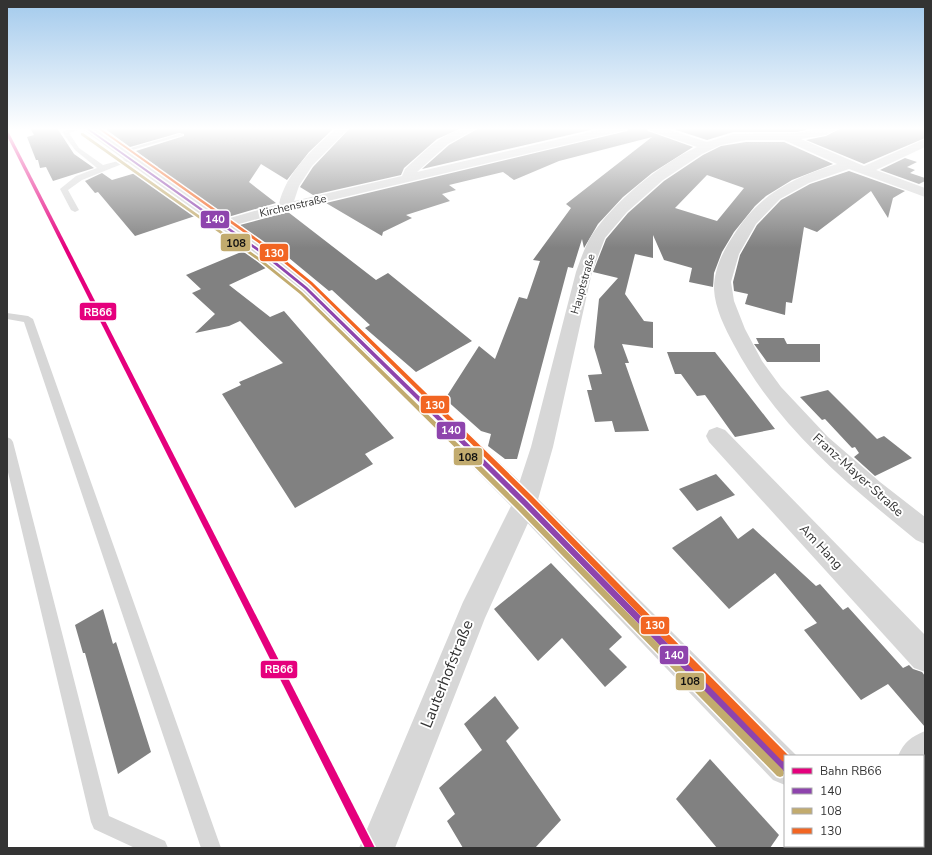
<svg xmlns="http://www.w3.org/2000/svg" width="932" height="855" font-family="'Nunito Sans',sans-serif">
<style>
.building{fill:#818181;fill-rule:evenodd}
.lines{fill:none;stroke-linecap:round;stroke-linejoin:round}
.service{fill:#d7d7d7;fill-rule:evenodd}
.minor{fill:#d7d7d7;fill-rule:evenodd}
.tertiary{fill:#d7d7d7;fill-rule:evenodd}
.bus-1-casing{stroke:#fff;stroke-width:3}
.bus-2-casing{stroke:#fff;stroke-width:3}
.bus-3-casing{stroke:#fff;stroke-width:3}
.bus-1{fill:#8e44ad;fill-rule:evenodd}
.bus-2{fill:#c2ab6e;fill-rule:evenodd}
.bus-3{fill:#f26522;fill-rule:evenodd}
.rail-1-casing{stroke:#fff;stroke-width:3}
.rail-1{fill:#e5007d;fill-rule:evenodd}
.labels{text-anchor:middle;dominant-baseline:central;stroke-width:4;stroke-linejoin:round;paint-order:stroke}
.far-street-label{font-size:11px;fill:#333;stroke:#fff}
.street-label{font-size:13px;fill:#333;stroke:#fff}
.near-street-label{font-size:16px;fill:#333;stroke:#fff}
.line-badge{stroke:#fff;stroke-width:1.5}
.badge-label{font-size:11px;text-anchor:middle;font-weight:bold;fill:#fff}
.pale-badge-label{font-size:11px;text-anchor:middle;font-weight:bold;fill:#111}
</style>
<rect width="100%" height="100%" fill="#fff"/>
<g class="building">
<polygon points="30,128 57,128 74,154 94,168 53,181 46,167 40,168 38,160 36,160 27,137 34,135"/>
<polygon points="104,128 334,128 309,152 287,180 261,164 249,182 276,203 228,217 217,209 214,210 154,168 158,167 136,151 184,136 184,134 179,133 130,147"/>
<polygon points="350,128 462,128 437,139 404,168 401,175 313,195 300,187 313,167"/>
<polygon points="479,128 599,128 422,169 449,145"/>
<polygon points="629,128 646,128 648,131 693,147 652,173 623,197 598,224 584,248 582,239 573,268 568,267 517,459 505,459 488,446 491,434 481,431 445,399 479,346 495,359 519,297 527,299 540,261 533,260 571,208 566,204 652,137 559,161 514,180 503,172 449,185 456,190 442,194 450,201 406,215 412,218 383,232 382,236 326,203 627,131"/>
<polygon points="670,128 814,128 797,132 733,132 707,140"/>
<polygon points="841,128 925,128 925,138 864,164 806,140 826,136"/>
<path d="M746,142h38l49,22 -41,16 -26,16 -11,10 -21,26 -12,20 -8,21 -1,14 -24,-5 3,-14 -28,-8 -11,-25v23l-18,-4 -10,40 19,27 9,1v26l-31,-4 7,19h-4l24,68 -34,1 -3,-11 -17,1 -8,-32h5l-4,-15 14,-1 -8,-27 5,-48 19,-21 -25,-6 13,-33 22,-26 36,-32 39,-26 18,-9zM707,175l37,13 -27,33 -42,-13z"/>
<polygon points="905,158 917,162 907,167 915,170 910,173 925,178 925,181 919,184 880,170"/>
<polygon points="849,171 905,191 893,198 888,218 871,191 817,232 804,227 792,303 786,302 785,315 745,304 748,294 734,291 733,282 740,255 757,225 781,200 810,184"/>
<polygon points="139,172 198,215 135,236 98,192 95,193 85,181 102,173 112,180"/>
<polygon points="288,212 376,280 388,273 472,341 416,372 365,328 370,325 332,290 329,291 289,258 284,260 240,225"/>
<polygon points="246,250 268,267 229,285 270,317 284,311 394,438 365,454 373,464 295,508 222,394 241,385 239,382 283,363 240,321 229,326 195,333 215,314 192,293 201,289 186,275"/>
<polygon points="756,338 784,338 787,344 820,344 820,362 767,362 754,344 759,344"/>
<polygon points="667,352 715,352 775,429 735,437 705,395 697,396 681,374 675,374"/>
<polygon points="828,390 877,439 884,436 912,458 875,476 854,457 859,453 855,447 852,448 825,419 822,420 800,397"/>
<polygon points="716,474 735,495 697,511 679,489"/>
<polygon points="721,516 738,539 753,528 816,586 820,584 843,610 848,607 903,668 909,665 913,669 922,672 925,676 925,727 888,684 861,700 804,630 817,623 775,573 729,609 672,548"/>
<polygon points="551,563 622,637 609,649 627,667 605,687 562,638 538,661 494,609"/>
<polygon points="103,609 113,644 116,642 151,752 118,774 85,653 83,653 75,625"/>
<polygon points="495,696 519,728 506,741 561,820 535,848 463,848 447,821 455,814 439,788 482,750 464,724"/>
<polygon points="710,759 779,835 770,848 717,848 676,799"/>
</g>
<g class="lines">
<g class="service">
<polygon points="73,128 84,128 69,133 79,148 103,165 129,158 132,160 82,180 68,190 79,210 75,212 71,210 60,189 76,176 97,168 75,150 62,132"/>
<polygon points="179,134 184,135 122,153 117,152"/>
<polygon points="7,313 28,316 33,319 221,848 201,848 24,322 7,319"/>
<polygon points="7,437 11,439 13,442 109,816 165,841 168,848 135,848 94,829 91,822 7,468"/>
</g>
<g class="minor">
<path d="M337,128h12l-37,38 -13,20 -5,15 108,-25 3,-7c24,-21 39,-41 73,-41l-30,16 -31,28 190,-44h21l-1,2 -337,80 -69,19 -5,-1 -2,-3 2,-3 63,-18c7,-31 34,-56 58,-76z"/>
<path d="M647,128h17l43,14 26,-8 64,-1 26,-5h17l-14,7 -25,4 63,27 61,-27v8l-49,23 49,18v9l-76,-28 -40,14 -29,16 -24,25 -17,30 -8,28 3,19 11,28 17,32 19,26 47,50 52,45 45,35v27l-9,-4c-70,-57 -139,-114 -182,-195 -9,-17 -19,-36 -20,-56 0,-21 10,-40 21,-56 26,-40 58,-55 102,-69l-53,-24h-38l-25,5 -19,9 -39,26 -36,32 -22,26 -13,34 -39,175 -16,56 -52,115 -90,230h-36l104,-246 50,-100 18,-55 45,-175c4,-11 8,-23 14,-34 22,-35 70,-74 107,-91l-49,-17z"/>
<polygon points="717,427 725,430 925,635 925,672 914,668 709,442 706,436 709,430"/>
<path d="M925,731v38l-2,1v-14h-25c6,-14 13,-19 27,-25z"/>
</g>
<g class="tertiary">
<polygon points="81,128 94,128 270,251 312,284 534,495 797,756 785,756 785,785 773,780 516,511 300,292 258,257"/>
<rect x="845" y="846" width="38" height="2"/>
</g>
<defs>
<polygon id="bus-1" points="85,128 88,128 265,253 307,287 527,501 785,762 785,772 782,771 523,505 305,289 263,255"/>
<polygon id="bus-2" points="81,133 83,133 261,259 302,292 522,506 783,770 784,773 783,776 780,777 777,776 518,510 300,294 259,261 81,135"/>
<polygon id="bus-3" points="97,128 100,128 269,247 312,282 532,496 788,755 788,756 785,756 785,762 782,761 528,500 310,284 267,249"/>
</defs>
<use href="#bus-1" class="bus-1-casing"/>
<use href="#bus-2" class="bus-2-casing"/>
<use href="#bus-3" class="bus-3-casing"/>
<use href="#bus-1" class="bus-1"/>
<use href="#bus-2" class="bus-2"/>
<use href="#bus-3" class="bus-3"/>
<defs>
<polygon id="rail-1" points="7,132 9,133 375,848 365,848 7,136"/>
</defs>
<use href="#rail-1" class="rail-1-casing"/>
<use href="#rail-1" class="rail-1"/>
</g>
<linearGradient id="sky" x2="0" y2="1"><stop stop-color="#a3caec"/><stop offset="0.52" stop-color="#fff"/><stop offset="1" stop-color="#fff" stop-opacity="0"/></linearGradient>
<rect width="932" height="248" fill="url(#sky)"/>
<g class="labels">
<g class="far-street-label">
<text transform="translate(293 206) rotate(-13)">Kirchenstraße</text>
<text transform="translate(583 284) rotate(-74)">Hauptstraße</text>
</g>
<g class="street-label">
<text transform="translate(858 475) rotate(42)">Franz-Mayer-Straße</text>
<text transform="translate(821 547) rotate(47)">Am Hang</text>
</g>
<g class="near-street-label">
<text transform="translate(447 674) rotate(-68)">Lauterhofstraße</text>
</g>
</g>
<g class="line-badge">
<rect x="200" y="210" width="30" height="19" rx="4" fill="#8e44ad"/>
<rect x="220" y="233" width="31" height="19" rx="4" fill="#c2ab6e"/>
<rect x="259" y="243" width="30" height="19" rx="4" fill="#f26522"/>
<rect x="79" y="302" width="38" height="19" rx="4" fill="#e5007d"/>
<rect x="420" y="395" width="30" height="19" rx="4" fill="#f26522"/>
<rect x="436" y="421" width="30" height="19" rx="4" fill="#8e44ad"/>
<rect x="453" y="447" width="30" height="19" rx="4" fill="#c2ab6e"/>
<rect x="640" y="616" width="30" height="19" rx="4" fill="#f26522"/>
<rect x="659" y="645" width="30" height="20" rx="4" fill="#8e44ad"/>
<rect x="260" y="660" width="38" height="19" rx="4" fill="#e5007d"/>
<rect x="675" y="672" width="30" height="19" rx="4" fill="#c2ab6e"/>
</g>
<g class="badge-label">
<text x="215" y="223">140</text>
<text x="274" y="257">130</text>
<text x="98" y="316">RB66</text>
<text x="435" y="409">130</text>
<text x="451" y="434">140</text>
<text x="655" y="629">130</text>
<text x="674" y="659">140</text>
<text x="279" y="673">RB66</text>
</g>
<g class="pale-badge-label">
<text x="236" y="247">108</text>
<text x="468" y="461">108</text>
<text x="690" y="685">108</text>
</g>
<rect width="932" height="855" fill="none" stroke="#333333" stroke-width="16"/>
<rect x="784" y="755" width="140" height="92" fill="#ffffff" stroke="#adadad"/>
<rect x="792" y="768" width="20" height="6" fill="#e5007d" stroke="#adadad"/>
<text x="820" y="775" font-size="12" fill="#333333">Bahn RB66</text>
<rect x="792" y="788" width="20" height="6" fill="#8e44ad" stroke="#adadad"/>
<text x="820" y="795" font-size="12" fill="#333333">140</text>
<rect x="792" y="808" width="20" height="6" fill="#c2ab6e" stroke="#adadad"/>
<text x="820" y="815" font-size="12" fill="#333333">108</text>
<rect x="792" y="828" width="20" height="6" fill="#f26522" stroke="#adadad"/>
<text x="820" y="835" font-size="12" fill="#333333">130</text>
</svg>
